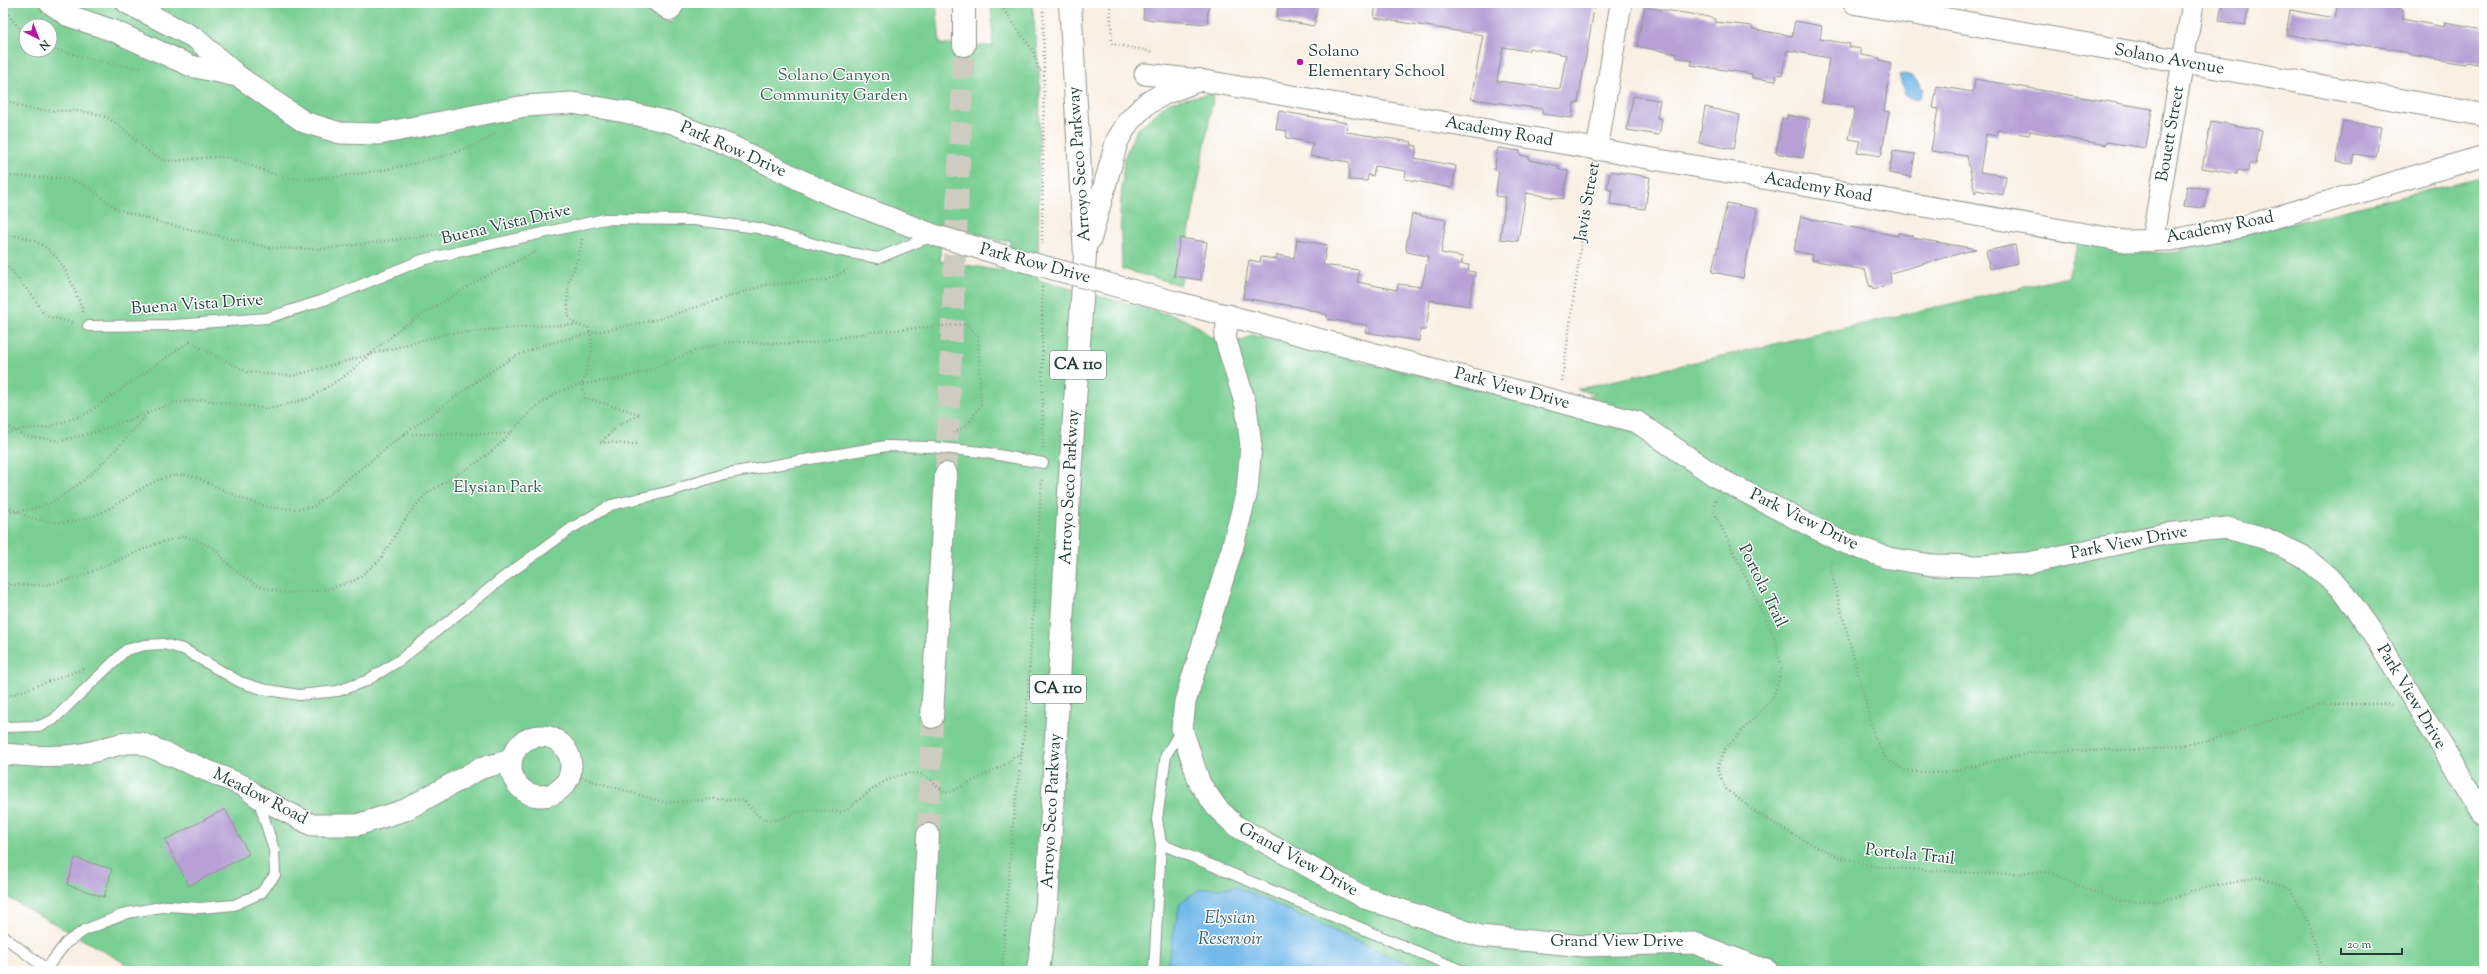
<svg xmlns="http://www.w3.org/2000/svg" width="2487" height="974" font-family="'Sorts Mill Goudy',serif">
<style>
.green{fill:#79cf93;stroke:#4c8664;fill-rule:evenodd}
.water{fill:#73b9ea;stroke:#497b8f}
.building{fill:#b8a0d6;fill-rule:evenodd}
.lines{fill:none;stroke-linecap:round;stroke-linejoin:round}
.motorway-tunnel{stroke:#cecbc0;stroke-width:22;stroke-dasharray:22 11;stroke-linecap:butt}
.service-casing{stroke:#8c968c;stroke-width:12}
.minor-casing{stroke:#8c968c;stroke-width:23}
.secondary-casing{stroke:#8c968c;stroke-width:24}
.motorway-casing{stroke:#8c968c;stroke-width:24}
.path{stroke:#8c968c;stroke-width:2.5;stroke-dasharray:1 3;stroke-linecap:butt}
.service{stroke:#fff;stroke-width:10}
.minor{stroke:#fff;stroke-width:21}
.secondary{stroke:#fff;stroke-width:22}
.motorway{stroke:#fff;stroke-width:22}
.minor-bridge-casing{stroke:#8c968c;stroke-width:23;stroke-linecap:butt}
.minor-bridge{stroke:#fff;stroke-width:21}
.poi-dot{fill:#b5179e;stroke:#fff;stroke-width:1.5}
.labels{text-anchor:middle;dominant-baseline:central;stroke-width:3;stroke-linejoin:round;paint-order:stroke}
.shield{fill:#fff;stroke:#627771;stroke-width:1}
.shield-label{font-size:16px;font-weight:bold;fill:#1f3d34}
.poi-label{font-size:17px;fill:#1f3d34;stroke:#fff;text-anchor:start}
.street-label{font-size:17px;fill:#1f3d34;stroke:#fff}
.park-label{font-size:17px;fill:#36624c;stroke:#fff}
.water-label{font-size:18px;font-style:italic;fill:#38626b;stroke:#fff}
</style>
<rect width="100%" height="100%" fill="#fff"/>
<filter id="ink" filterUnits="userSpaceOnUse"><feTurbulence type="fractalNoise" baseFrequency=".025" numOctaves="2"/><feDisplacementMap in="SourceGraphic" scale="8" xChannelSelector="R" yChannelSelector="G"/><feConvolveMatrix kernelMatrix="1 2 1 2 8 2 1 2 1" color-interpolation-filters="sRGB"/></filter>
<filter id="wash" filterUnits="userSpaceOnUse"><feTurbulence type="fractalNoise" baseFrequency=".012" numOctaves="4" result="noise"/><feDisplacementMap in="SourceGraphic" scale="16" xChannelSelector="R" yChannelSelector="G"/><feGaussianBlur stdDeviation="0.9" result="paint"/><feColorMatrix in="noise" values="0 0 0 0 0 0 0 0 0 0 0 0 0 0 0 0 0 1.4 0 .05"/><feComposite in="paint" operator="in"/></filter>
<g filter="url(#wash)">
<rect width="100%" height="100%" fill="#faefe3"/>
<g class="green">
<path d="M3,3h631l37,20 12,-20h253l4,41 53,2 -2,-43h41l8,77 -2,200 141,37 22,11 9,9 32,4 9,-6 298,71 47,-12 -19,-5 491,-112 10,-35 49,9 40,2 317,-76v794h-2345l-136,-76zM26,26h24v24h-24zM941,222l59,19 10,-1 -1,32 -69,-11z"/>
<polygon points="1214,93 1188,240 1180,239 1174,275 1182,277 1180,285 1122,269 1120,213 1124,158 1136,131 1169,102"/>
</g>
<g class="water">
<path d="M1899,75c12,-3 18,5 24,15l-4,8 -6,2 -8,-5z"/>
<polygon points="1237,887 1394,958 1435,971 1166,971 1180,903 1200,889"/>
</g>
<g id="blocks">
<g class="building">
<polygon points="1184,3 1209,3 1207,24 1143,19 1144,4 1183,7"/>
<polygon points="1279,3 1318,3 1314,26 1276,19"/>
<path d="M1376,3h219l-17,100h-4l-2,15 -30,-4 1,-5 -72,-10 12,-64 -109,-17zM1503,47l25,4 1,-3 37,7 -6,34 -63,-8z"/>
<polygon points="2222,3 2249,3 2245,25 2219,21"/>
<polygon points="2338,3 2366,3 2403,9 2402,19 2444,27 2445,22 2484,29 2484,65 2466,62 2465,64 2412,55 2403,51 2362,44 2361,46 2351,44 2350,46 2286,34 2290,10 2335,18"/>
<polygon points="1645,7 1704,16 1716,19 1715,22 1752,26 1752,29 1792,36 1795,21 1822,26 1820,39 1850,44 1849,47 1861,49 1861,55 1880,58 1880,60 1891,63 1884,111 1889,112 1881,156 1857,152 1860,141 1849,139 1855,108 1822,103 1829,58 1787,50 1782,75 1777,74 1776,81 1752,78 1752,74 1691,65 1692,61 1676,57 1677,54 1637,46"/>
<polygon points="1975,79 2152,109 2146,148 2106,142 2106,145 2030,131 2029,135 1998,130 1997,136 1986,134 1980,172 2006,176 2003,195 1977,190 1975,194 1967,156 1931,151 1938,109 1933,108 1937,86 1973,92"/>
<polygon points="1633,96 1660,100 1657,118 1662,119 1659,135 1627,130"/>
<polygon points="1705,107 1740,115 1734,149 1699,143"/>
<polygon points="1279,111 1347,123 1346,132 1412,142 1411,145 1417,146 1415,158 1456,166 1452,188 1405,179 1406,171 1375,166 1373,176 1368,175 1367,181 1349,180 1349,162 1310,156 1313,143 1286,138 1287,131 1276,129"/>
<polygon points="1787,115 1810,119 1803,158 1776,153 1782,118 1787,119"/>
<polygon points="2211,121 2262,130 2256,164 2250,163 2248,172 2238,170 2237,174 2202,168"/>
<polygon points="2343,121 2381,127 2376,157 2354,154 2352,164 2336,162"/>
<polygon points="1498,148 1520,151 1520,155 1529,157 1529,160 1559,166 1558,169 1568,171 1563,199 1526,193 1518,241 1500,239 1506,197 1495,196 1499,171 1494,170"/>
<polygon points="1893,151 1915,154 1911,177 1889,173"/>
<polygon points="1610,171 1650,177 1645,209 1610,204 1612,190 1607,189"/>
<polygon points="2187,186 2208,189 2205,208 2184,206"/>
<polygon points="1727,203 1757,209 1743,278 1712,272"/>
<polygon points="1412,214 1446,220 1441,253 1463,257 1461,264 1469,265 1468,271 1475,272 1469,306 1430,300 1426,330 1420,330 1419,341 1365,332 1367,325 1327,319 1327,315 1321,313 1299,307 1243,298 1249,260 1260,262 1261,257 1276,259 1277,255 1294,258 1297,239 1327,245 1323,265 1359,270 1357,282 1397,290 1398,284 1422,287 1428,256 1407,252 1406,248"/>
<polygon points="1801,216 1818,221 1898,236 1898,233 1913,236 1913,238 1976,249 1890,273 1891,284 1873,289 1872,286 1870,287 1865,270 1812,260 1813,255 1794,251"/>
<polygon points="1180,238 1207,242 1201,280 1174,276"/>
<polygon points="2015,245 2018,263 1990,269 1986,251"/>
<polygon points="225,809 249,854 189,886 165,840"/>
<polygon points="75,858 112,869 104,897 67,885"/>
</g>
</g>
</g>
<g filter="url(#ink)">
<use href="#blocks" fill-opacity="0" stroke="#8c968c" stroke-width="1"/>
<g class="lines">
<g class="motorway-tunnel">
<polyline points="946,474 964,45"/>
<polyline points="928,835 932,717"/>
</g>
<defs>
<g id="service">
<polyline points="88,326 174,325 267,318 324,300 422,260 605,219 694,220 758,228 835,250 878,258 932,236"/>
<polyline points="3,727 39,726 53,720 126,650 145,645 163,644 183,649 240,682 262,689 299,695 338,691 366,681 400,660 504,577 572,528 611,505 671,491 723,474 886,446 931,447 981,452 1043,463"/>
<polyline points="1161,844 1463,971"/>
<polyline points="3,936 49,971"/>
<polyline points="46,969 66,943 85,930 127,913 167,906 200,908 234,905 261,893 275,875 274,850 258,798"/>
<polyline points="1154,971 1161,844 1157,819 1166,755 1182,729"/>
</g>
<g id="minor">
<polyline points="50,3 67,15 114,31 191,66 237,76"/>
<polyline points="127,3 195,38 238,76 304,122 340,133 379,134 525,106 572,103 625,112 673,123 729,145 831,195 934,235 1009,257"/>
<polyline points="659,3 670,10 674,3"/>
<polyline points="1145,74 1199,80 2125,241 2172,240 2242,227 2484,156"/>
<polyline points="1597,150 1621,3"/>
<polyline points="2152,241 2193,3"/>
<polyline points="1179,303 1637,422 1718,478 1840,541 1888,558 1932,565 1979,566 2029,563 2164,534 2227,528 2264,538 2303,556 2340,587 2370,629 2484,815"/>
<polyline points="1229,315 1225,337 1246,406 1251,446 1247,491 1232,549 1185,702 1182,729 1200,784 1217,808 1236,826 1365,898 1480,936 1583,946 1694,943 1768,971"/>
<circle cx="541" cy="766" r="30"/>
<path d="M3,754c28,2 56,5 84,-1 20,-4 33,-12 54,-10l103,43 14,11 54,28h45l48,-15 74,-41 32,-9"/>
</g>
<polyline id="secondary" points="1855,3 2484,115"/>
<g id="motorway">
<polyline points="964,3 964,45"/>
<polyline points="1090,239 1117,141 1129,121 1145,105 1163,94 1199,80"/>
<polyline points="932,717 946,474"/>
<polyline points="921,971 928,835"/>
<polyline points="1038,971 1047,903 1070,475 1085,255 1070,3"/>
</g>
</defs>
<use href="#service" class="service-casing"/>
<use href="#minor" class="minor-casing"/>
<use href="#secondary" class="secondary-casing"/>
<use href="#motorway" class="motorway-casing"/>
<g class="path">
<polyline points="4,3 10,17 26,36"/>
<polyline points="999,3 1033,51 1039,70 1044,72"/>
<polyline points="1110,3 1112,44 1154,52"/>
<polyline points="50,48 110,64 143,68"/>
<path d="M3,98c32,21 63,7 97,17 25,8 38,33 61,44 14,6 47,-5 66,-1 21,4 40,16 61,20 37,6 180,-19 207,-45"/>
<polyline points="3,176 67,178 88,187 117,209 158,222 271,248 324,249 487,228"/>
<path d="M3,235c53,1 64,34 80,77"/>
<path d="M582,239l-3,16 -11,28v33l8,9 12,2c2,6 4,13 4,19 0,4 -8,34 -10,38l3,14 55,16 -21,11 -19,18c15,-3 26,4 40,0"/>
<polyline points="1042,244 1044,72 1043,3"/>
<polyline points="3,261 34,298 45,316 75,323"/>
<polyline points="1042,287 1043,448"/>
<polyline points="190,342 247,372 292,376 445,334 535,326 576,325"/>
<polyline points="1562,381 1583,231 1594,170"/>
<polyline points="3,423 25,436 60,441 99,431 173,403 204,400 269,409 310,398 346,375 402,327 482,278 538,251"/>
<polyline points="3,433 31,428 46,428 86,414 190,341"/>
<polyline points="404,434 503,434 511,432"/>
<polyline points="1715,500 1713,510 1773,634 1782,668 1773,698 1725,749 1717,769 1726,789 1757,813 1797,837 1839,857 1877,867 1993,874 2049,872 2084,888 2120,901 2160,901 2209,887 2259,877 2290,888 2310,926 2323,971"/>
<path d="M3,504c40,25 74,24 114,0 21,-13 38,-27 63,-29 11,-2 25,7 34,11 36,16 60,28 99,21l91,-73 80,-58 31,-20 29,-11 34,-9 81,-17 106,-34 61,-5 20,-9 3,-3"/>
<path d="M3,513c13,-1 27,-3 39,-7 37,-13 82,-64 107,-94"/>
<polyline points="1832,561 1830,568 1875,738 1886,759 1907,771 1943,773 2035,752 2155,749 2208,741 2321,704 2386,704 2392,706"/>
<polyline points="3,582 10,585 45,585 79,577 158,543 185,536 214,548 233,569 256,585 285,593 325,590 356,580 380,560 410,512 426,494 479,461 499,445 533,409 558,392 582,384 620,379 647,371 694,351 726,342 806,344 872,332 966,324 978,336 981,404 969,423 954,433"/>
<polyline points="3,595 10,585"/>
<polyline points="3,698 83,669"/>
<path d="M570,774l96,29 48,-4 29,1 17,17 8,3h9l19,-8 17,-2 27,2 7,-2c17,-15 48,-42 74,-36 12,4 16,16 28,19l59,-30 6,-7h7"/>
<polyline points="1002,971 1012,833 1027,707 1042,477"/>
</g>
<use href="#service" class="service"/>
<use href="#minor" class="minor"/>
<use href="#secondary" class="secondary"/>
<use href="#motorway" class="motorway"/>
<defs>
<polyline id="minor-bridge" points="1009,257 1179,303"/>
</defs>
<use href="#minor-bridge" class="minor-bridge-casing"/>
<use href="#minor-bridge" class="minor-bridge"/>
</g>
</g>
<circle class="poi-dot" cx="1300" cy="62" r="4"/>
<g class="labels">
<g class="shield">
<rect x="1050" y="351" width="56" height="28" rx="3"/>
<rect x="1030" y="675" width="56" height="28" rx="3"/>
</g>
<g class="shield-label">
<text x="1078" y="365">CA 110</text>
<text x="1058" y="689">CA 110</text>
</g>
<g class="poi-label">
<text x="1308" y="52">Solano<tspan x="1308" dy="20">Elementary School</tspan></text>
</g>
<g class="street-label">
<text transform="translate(2169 60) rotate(10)">Solano Avenue</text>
<text transform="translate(1499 132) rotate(10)">Academy Road</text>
<text transform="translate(2171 134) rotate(-80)">Bouett Street</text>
<text transform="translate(733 150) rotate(24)">Park Row Drive</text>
<text transform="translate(1080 164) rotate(-94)">Arroyo Seco Parkway</text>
<text transform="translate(1818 188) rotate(10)">Academy Road</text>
<text transform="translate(1588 202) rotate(-80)">Javis Street</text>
<text transform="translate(506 225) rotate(-13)">Buena Vista Drive</text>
<text transform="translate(2220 228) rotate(-11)">Academy Road</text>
<text transform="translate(1035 264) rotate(15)">Park Row Drive</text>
<text transform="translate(197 305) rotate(-4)">Buena Vista Drive</text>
<text transform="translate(1512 389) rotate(15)">Park View Drive</text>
<text transform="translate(1070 487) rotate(-87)">Arroyo Seco Parkway</text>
<text transform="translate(1804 520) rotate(26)">Park View Drive</text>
<text transform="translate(2129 543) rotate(-11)">Park View Drive</text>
<text transform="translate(1762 586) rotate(64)">Portola Trail</text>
<text transform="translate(2411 697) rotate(59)">Park View Drive</text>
<text transform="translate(260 797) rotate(27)">Meadow Road</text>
<text transform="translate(1052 811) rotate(-87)">Arroyo Seco Parkway</text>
<text transform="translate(1910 855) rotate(6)">Portola Trail</text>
<text transform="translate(1298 860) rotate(29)">Grand View Drive</text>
<text x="1617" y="942">Grand View Drive</text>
</g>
<g class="park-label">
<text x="834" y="76">Solano Canyon<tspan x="834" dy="20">Community Garden</tspan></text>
<text x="498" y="488">Elysian Park</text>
</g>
<g class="water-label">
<text x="1230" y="919">Elysian<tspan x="1230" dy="21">Reservoir</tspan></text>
</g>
</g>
<rect width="2487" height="974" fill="none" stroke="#fff" stroke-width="16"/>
<g transform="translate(38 38) rotate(138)"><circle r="19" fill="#ffffff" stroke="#a5b1ae"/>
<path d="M0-3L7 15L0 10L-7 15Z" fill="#b5179e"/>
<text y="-6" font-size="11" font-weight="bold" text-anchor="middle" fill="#1f3d34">N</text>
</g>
<path d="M2341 948v6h61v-6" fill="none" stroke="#1f3d34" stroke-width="2"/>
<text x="2347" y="948" font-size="12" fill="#1f3d34" stroke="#ffffff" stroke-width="3" paint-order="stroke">20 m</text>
</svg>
